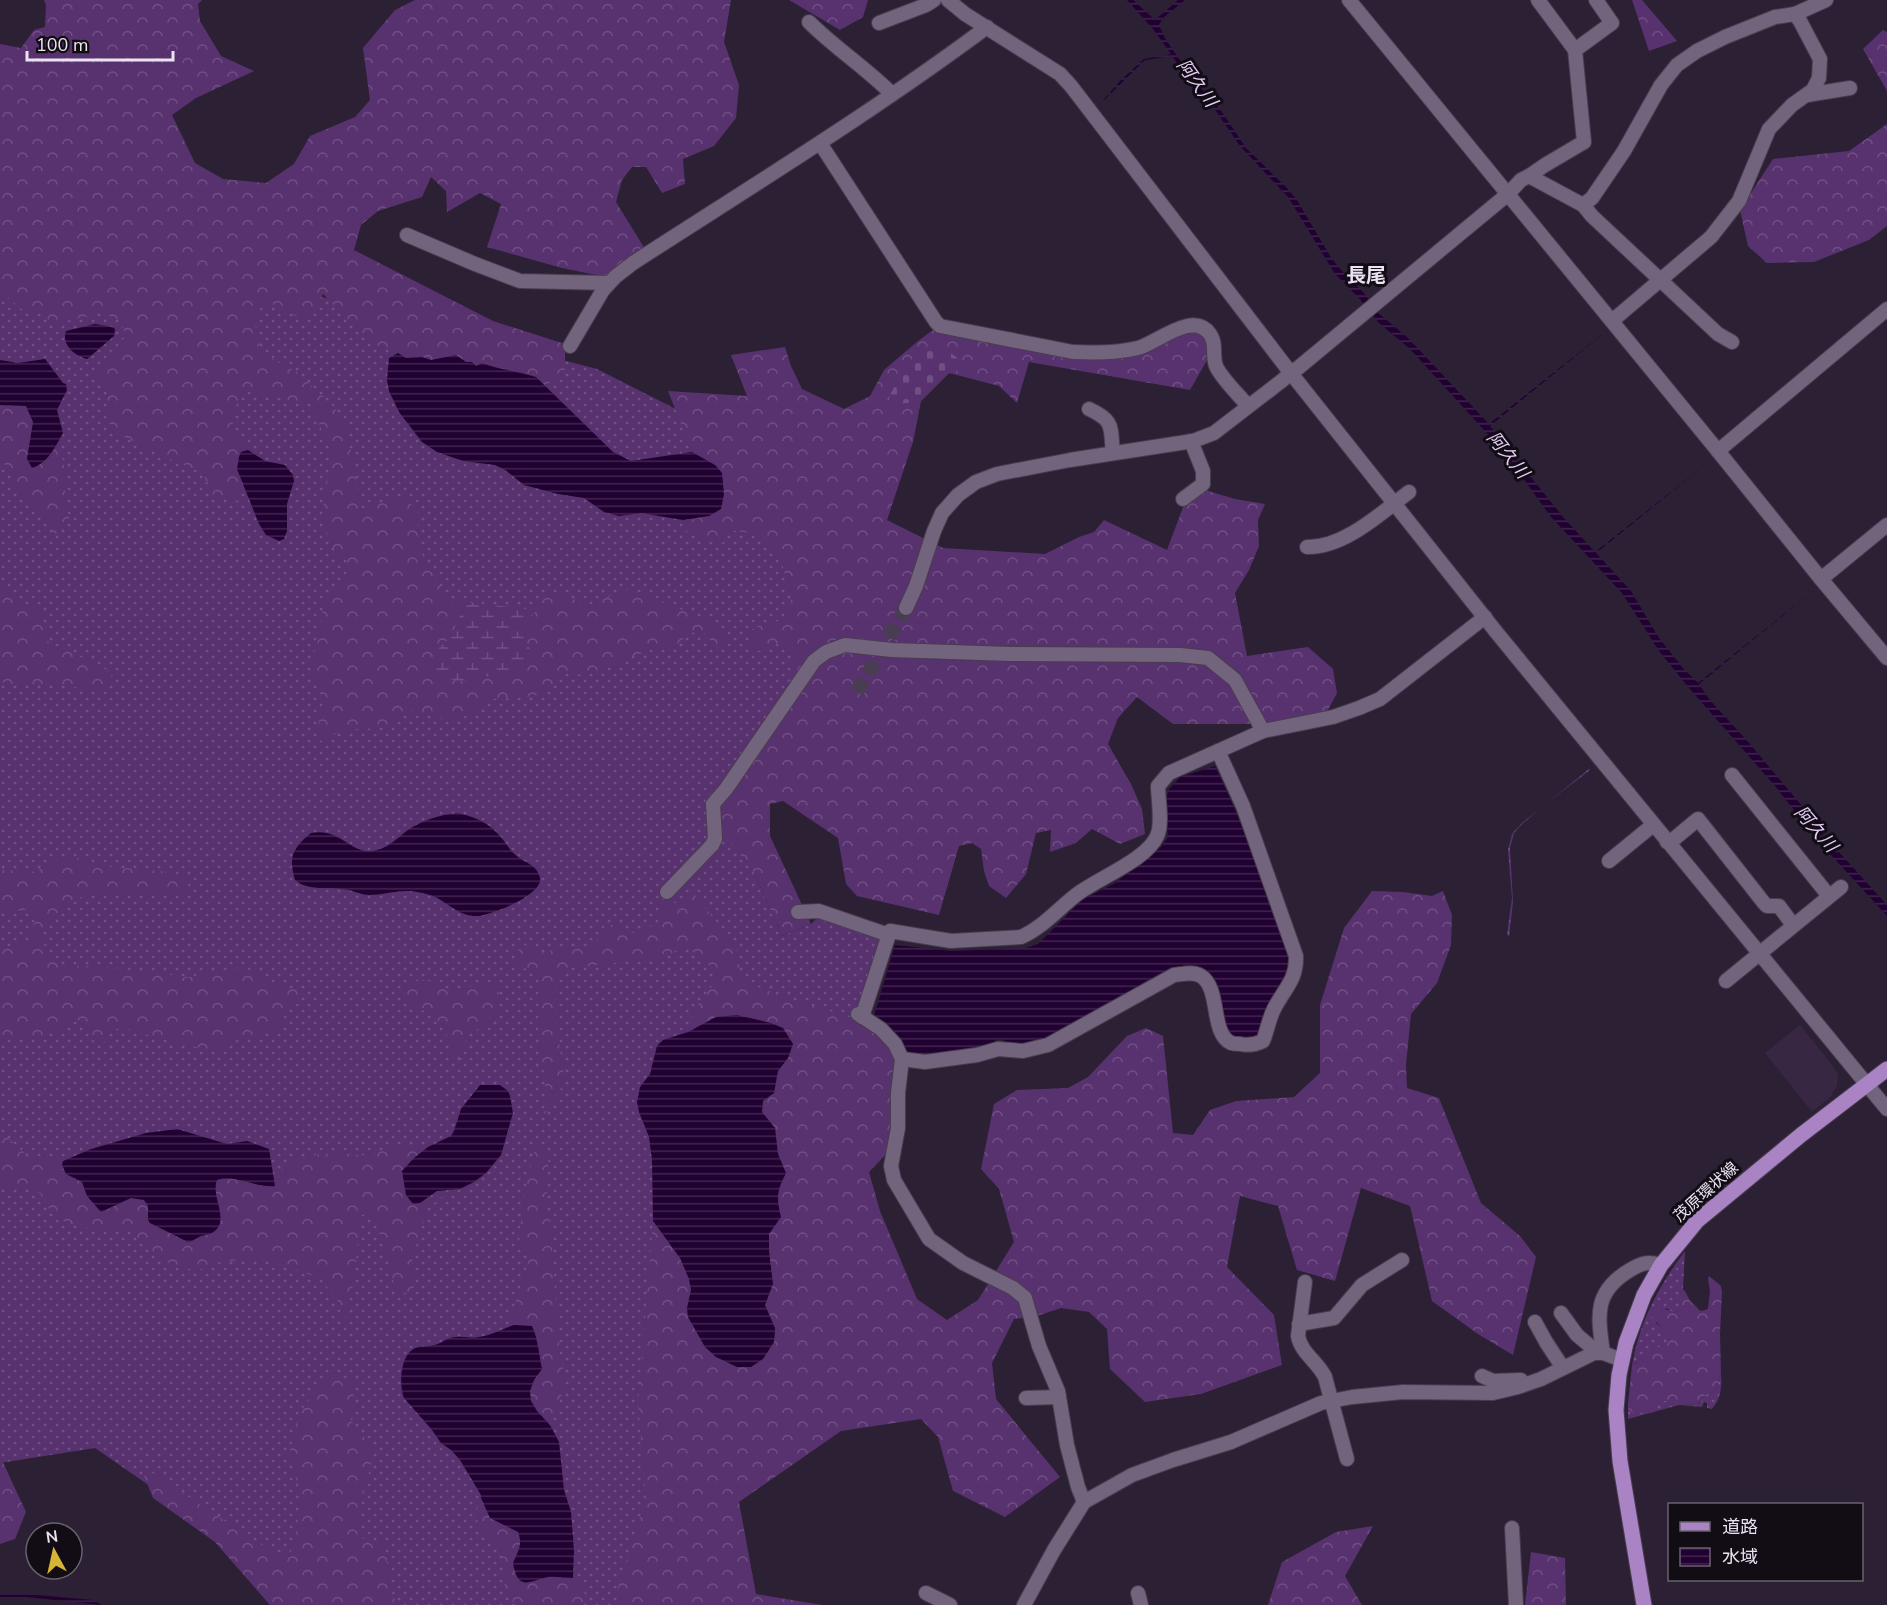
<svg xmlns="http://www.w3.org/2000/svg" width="1887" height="1605" font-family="'Nunito Sans','Noto Sans JP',sans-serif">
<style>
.built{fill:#372742}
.grass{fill:url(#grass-dots)}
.forest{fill:url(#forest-crowns)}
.wetland{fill:url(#wetland-marsh)}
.cemetery{fill:url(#cemetery-stones)}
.water{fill:url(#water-rules)}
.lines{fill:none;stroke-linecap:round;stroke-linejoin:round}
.minor-tunnel{stroke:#493d51;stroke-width:14;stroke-dasharray:14 7;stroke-linecap:butt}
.minor-casing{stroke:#483d4f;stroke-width:16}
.major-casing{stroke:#483d4f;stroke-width:17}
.minor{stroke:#72647c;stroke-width:14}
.major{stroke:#a983c4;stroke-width:15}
.labels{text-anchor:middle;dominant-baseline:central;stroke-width:6;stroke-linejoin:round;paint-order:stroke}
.street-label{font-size:16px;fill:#ebe3f2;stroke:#120c15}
.water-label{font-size:18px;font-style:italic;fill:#e6cff7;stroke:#120c15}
.quarter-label{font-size:20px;font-weight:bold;fill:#ebe3f2;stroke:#120c15}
</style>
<defs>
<pattern id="grass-dots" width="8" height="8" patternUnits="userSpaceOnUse" patternTransform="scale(1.5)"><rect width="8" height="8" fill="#58326f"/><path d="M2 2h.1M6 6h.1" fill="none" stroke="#705084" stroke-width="1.8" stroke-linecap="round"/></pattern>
<pattern id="forest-crowns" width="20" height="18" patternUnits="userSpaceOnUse" patternTransform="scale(1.5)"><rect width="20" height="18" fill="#58326f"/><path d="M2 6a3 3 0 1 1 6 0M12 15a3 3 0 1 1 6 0" fill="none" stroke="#705084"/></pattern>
<pattern id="wetland-marsh" width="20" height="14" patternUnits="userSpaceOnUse" patternTransform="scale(1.5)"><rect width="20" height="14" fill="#58326f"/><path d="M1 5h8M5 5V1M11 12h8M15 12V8" fill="none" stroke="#705084"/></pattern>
<pattern id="cemetery-stones" width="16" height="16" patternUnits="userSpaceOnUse" patternTransform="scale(1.5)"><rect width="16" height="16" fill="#58326f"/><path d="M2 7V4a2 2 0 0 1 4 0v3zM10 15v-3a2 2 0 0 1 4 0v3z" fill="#705084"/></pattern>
<pattern id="water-rules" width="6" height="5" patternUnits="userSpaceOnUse" patternTransform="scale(1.5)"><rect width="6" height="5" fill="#210032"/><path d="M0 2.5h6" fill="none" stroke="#412550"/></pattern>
</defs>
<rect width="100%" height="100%" fill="#2c2035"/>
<polygon class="built" points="1800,1025 1833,1066 1838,1075 1837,1086 1832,1094 1833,1095 1812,1112 1765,1053"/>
<g class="grass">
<polygon points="0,247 265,282 597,369 729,436 820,616 735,847 754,873 782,936 811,924 821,915 883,939 775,1328 643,1605 351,1605 271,1570 95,1448 0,1463"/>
<polygon points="1589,769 1590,770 1543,806 1521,825 1514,833 1510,848 1513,902 1509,937 1507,934 1512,898 1508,850 1512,834 1522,823"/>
<path d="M1685,1251l-2,38 -3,4v17l-6,3 -8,-5 -10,15 10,8 4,9 -3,4c-14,4 -22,16 -35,21 7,-42 27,-80 53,-114z"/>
<path d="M1721,1373c1,13 0,26 -9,36l-5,-1v-5l-3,-1 -2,5 -23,-2 -51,14v-15v4c10,-3 24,-9 34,-8 13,1 25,7 38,3l5,-8 10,-5z"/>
</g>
<g class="forest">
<path d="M44,0h158l-4,4 2,17 21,35 33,15 -58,27 -24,17 23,48 28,16 43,4 28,-19 16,-28 45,-19 15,-17 -7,-52 32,-38 20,-10h316l-7,42 15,43 -3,33 -22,28 -31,13 2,25 -23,9 -16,-26h-14l-10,13 -6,22 29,47 -39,28 -44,-9 -75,-21 14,-43 -21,-11 -33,19 -1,-21 -15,-14 -9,20 -44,14 -17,14 -7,25 139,71 72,23v26l-20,16c-18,-18 -41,-14 -63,-23l-6,3 -10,-4 -10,-7 -25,5 -9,-3 -16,1 -39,-17 -13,-17 -9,-7 -22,-23 -18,27 -35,-18 -12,7 -3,22 8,22 34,18 34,32 14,17 17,89 28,-10 15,-3 15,18c-12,38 22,69 41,99l-11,24 -14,13 27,30 49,-9 14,-5 8,-12c-23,-30 -1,-28 4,-54 19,-16 29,-5 49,5l42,-18 76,31 18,14 3,8 -8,6 -16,-16c-14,2 -19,6 -27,17l-25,2 -62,25 -22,-1c-25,27 -41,24 -76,25l-2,6 -23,11 -20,4c-8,-5 -17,-9 -26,-9 -13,-1 -18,7 -29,13 -23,11 -46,-3 -65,18l-6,-2 -2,-9 6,-31 -11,-27 3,-27 10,-47 24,-29 -3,-10 -9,-4 -16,-35 9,-58v-14l-21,-48 -10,1 -51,-10 -11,11 -6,27 17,19 -6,3 -3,5 -1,44 -24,-5 -12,-24 -42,-17 -44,-22 -11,-18 4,-28 -16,-16 33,-35 -6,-15 -14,-9 -53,12 -13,-11 -19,-4 -21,-19v-246l21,4 13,-18 11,-3 1,-22z"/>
<polygon points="789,0 868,0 863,17 840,30"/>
<polygon points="1632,0 1642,0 1677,41 1649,51"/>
<polygon points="1883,30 1887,32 1887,91 1863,49"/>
<polygon points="1887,124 1887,226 1869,240 1814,262 1767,263 1748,246 1740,210 1773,159 1849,151"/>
<polygon points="937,327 1082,357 1175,334 1199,330 1206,337 1210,355 1190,390 1029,362 1017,403 999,386 949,373 921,401 913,442 887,520 943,548 1045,554 1079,537 1094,532 1104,520 1167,550 1191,486 1235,499 1265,504 1258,520 1259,546 1249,570 1235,593 1247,656 1308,647 1333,669 1337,693 1328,710 1309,721 1254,724 1173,724 1137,697 1118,718 1108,744 1131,784 1142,809 1145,834 1120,844 1092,829 1076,843 1050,852 1051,830 1036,833 1026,874 1006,898 989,886 984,871 981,849 972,843 959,846 939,915 857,896 846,884 838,838 783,801 770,804 770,836 811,924 782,936 754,873 721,829 721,804 781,723 794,656 783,642 753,653 750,630 783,619 791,600 780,555 761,534 727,530 723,543 709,542 684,530 683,520 696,519 715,465 692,452 668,391 747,396 731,355 785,347 791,366 802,389 844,409 870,396 884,370 918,341"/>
<polygon points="0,405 26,406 33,422 31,439 53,451 63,433 61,451 66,476 65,492 69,518 55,535 29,499 16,490 10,473 0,457"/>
<path d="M0,579l18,24 22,7 7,21 2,15c24,4 41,17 63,26l-2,12 -11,6 -42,-5h-35l-22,-3z"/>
<path d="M78,858l33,9 50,4 27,8 1,11 -10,5 -82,-1 -24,5 -24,21 -8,10 6,27 20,9h31l91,11 46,-9 18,2 8,8 42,14 -6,12 -11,9 -7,15 -26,9 -20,4 -18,10 -39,-8 -53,-15 -12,2 -4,12 -16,-2 -2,-10 -7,-11c-17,5 -31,17 -49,20 -11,2 -22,-1 -33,2v-93l26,-6 7,-11 2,-16 -6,-6 -29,5v-44l34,2 23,-12z"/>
<path d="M1372,891l31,1 29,4 11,-5 9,24 -1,30 -14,38 -26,31 -5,51 1,23 32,10 42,105 39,33 16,21 -23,98 -35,-21 -46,-33 -22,-95 -49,-18 -26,93 -38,-11 -19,-64 -38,-10 -13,71 47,48 8,50 -81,29 -56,8 -35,-33 -3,-40 -18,-17 -28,-4 -27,9 -20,2 -22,44 4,36 64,78 -55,40 -52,-26 -15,-54 -17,-18 -80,12 -102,71 17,92 66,11h-204l-1,-14 29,-92 -8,-96 15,-182c14,20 37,42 37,68 1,6 -2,13 -3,19l29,49 21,10 37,-25 1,-14 -10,-23 8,-21 -4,-33v-17l12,-17c-5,-20 -4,-26 5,-44l-8,-19 -3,-26 -13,-16 2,-6 -1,-5 11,-8 4,-22 10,-13 -72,-41 -28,15 6,-22 25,-34 -18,-19 -18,-11 -17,11 -102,12 -8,10v43l9,60 -21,33 1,-35 -7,-45 1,-59 -15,-8 -12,-2 5,-14 5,-8 21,9 13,-4 31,-1 11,-9 7,-13 13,-2 12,10 11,-5 16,-4 3,-14 -1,-14 16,6 20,-8 40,50 7,36 45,17 69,21 29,19 14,22 -8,89 -22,23 11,39 37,88 30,21 31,-20 36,-58 -15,-53 -18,-20 13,-65 23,-14 51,-2 20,-11 39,-41 19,-8 17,8 10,97 20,2 17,-25 26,-9 58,-4 26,-24v-68l24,-77z"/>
<polygon points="426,980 439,985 449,992 476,985 496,986 501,998 496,1013 489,1018 487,1024 467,1035 462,1060 451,1053 447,1036 436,1018 415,1006 401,990 407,982"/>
<path d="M0,1131l28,25 42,1 -7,4 -1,4 4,9 16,8 5,14 14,16 30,-14 13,2 4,6v14l46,21 9,-6 13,-55c13,-4 26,1 39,4 6,2 13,2 19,2 6,-33 48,-33 75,-32 7,0 16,2 23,1 7,-1 15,-8 21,-12l32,6 -11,9 -8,37 7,9 7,-1 17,-12 11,1 -21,17 -15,51 2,34c-25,2 -24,-29 -29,-47 -4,-13 -8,-24 -16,-34l-10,3c0,38 -7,74 -15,110l-6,-25 -18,-23 -55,-19 -39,2 -16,3 -10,6 -25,-2 -39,-30 -5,-9c-25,-1 -63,4 -81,-19 -4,-5 -7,-12 -10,-17l-14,-5 -26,-1z"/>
<path d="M536,1147l13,3 -3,56 4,18 10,131 6,29 -16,41c-21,-22 -27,-29 -8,-56l-5,-22v-10l-27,-11c4,-24 14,-46 20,-71l-11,-10c2,-34 7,-66 17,-98z"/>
<path d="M1709,1276l12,10 1,6 -2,41 1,40 -6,17 -10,5 -2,5 -6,4h-16l-20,-4 -20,13h-8l-5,-5v-4l4,-39c9,-3 9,-7 15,-13 7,-6 18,-4 23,-12 -5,-11 -13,-16 -19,-25 9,-7 13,-8 23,-2l6,-3v-17l3,-4c4,4 5,9 8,13 4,3 5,4 8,8l3,1 6,-2 2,-18 -2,-12z"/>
<polygon points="330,1375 355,1381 351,1421 375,1451 360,1505 360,1538 384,1542 393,1597 401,1605 270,1605 215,1542 153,1498 139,1464 278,1556 289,1556 296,1539 300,1491 289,1455 298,1414"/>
<polygon points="0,1456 26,1512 15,1539 0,1544"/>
<path d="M478,1497c5,4 6,11 10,15 13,11 40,17 31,38 -1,5 -4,9 -6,13l30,17 6,-3 24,1 12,12 -2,15h-68l-10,-16 -3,-38 -10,-11 -12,-7 -4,-18z"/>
<polygon points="1373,1526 1345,1576 1362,1605 1268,1605 1282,1562 1336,1532"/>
<polygon points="1531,1552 1565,1558 1566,1605 1525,1605"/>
</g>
<path class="wetland" d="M452,600l84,10c-16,17 -15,27 -2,45l-8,12 -14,5 -50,9 -20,-3 -9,-12 3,-15 14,-13 11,-24z"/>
<path class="cemetery" d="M942,348l21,13 -9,13 -5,-1 -28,28 -23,3 -9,-5c3,-10 17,-35 25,-42 7,-6 19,-7 28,-9z"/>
<g class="water">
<polygon points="1127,0 1133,0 1155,20 1178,0 1185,0 1163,18 1159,25 1165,38 1189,74 1222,112 1246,148 1287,188 1297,200 1330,256 1340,269 1364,293 1377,312 1407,337 1489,424 1610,328 1490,426 1563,517 1595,552 1715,457 1596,553 1631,591 1659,638 1683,668 1698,683 1819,586 1699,684 1709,699 1749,743 1803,807 1819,830 1887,905 1887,916 1820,843 1775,786 1689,688 1659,651 1622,593 1551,517 1510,460 1493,440 1410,349 1379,323 1359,298 1335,274 1288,197 1240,146 1213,107 1189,80 1172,56 1145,60 1098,106 1120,81 1144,59 1171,54 1153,29"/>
<path d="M95,324l17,3 3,2 -1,7 -27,23c-12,-3 -26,-14 -21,-28z"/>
<path d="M398,353l8,5 16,-1 9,3 25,-5 10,7h6l4,4 6,-3c18,7 36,8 54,14l77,75 18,9 61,-9 23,13 7,8 2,21 -3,15 -12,7 -26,4 -42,-7 -22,3 -15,-4 -20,-14 -26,-4 -34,-9 -19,-15 -10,-5 -32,-4 -26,-9 -15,-10 -23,-30 -10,-21 -2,-11 2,-22z"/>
<path d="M45,359l18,24 3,1 1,6 -10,20 6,23c-8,14 -15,30 -31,35l-5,-9 6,-37 -7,-16 -26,-1v-45l18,3z"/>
<polygon points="248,450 265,461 285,465 293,475 294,481 287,504 287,531 284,539 279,541 266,535 259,524 237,469 239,457 241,452"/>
<polygon points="1215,766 1263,870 1296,956 1256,1041 1232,1040 1195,969 1033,1049 1006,1043 1000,1037 988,1047 936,1058 906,1053 884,1025 874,1016 895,945 952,951 1026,948 1038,944 1082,900 1115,883 1161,847 1168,837 1165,804 1169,789 1180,777"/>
<path d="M457,813c15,3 29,8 40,20 8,7 12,18 21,24 8,6 20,9 22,21 3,17 -49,37 -62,38 -19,1 -29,-13 -45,-20 -8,-3 -19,-5 -27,-5 -12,0 -24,4 -37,4 -8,0 -17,-5 -26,-6 -18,-3 -33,3 -48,-9 -7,-24 -2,-32 16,-47 29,-6 39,21 62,18 16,-3 23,-12 35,-21 14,-10 33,-15 49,-17z"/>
<path d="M737,1015l34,8 12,5 10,16 -5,14 -10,13 -4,22 -11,8 -1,11 13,16 3,26 8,19c-9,18 -10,24 -5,44l-12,17v17l4,33 -8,21 10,23 -1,14 -11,17 -12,8h-14l-21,-10 -11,-10 -17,-30 -1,-9 4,-18 -2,-11 -9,-21 -27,-37 -1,-61 -3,-23 -10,-25 -2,-10 3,-15 10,-13 7,-28 6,-6 25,-8 28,-15z"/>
<polygon points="480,1085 500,1085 508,1091 510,1096 513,1113 501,1155 486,1173 474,1182 460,1189 437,1191 420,1203 413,1204 406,1195 402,1171 414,1158 428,1147 451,1136 454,1131 461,1109"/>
<path d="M177,1129l50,15 20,-3 22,8 6,37c-20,2 -39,-12 -58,-6 -7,18 16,43 -7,54 -3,1 -6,1 -9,2 -6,3 -7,5 -13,6l-38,-19 -2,-3v-14l-4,-6 -13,-2 -30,14 -14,-16 -5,-14 -16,-8 -4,-9 1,-4 28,-12 55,-16z"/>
<path d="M514,1325l18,1c6,13 7,28 10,43l-8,11 -4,11 1,10 6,10 13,14 9,17 5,48 7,22 3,38 -1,28c-7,0 -17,-2 -25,-1 -19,4 -30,15 -35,-14 5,-12 10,-18 5,-31l-28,-14 -9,-20v-3l-21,-35 -9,-10 -10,-7 -9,-13 -28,-32c-5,-13 -4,-39 8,-48 6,-5 16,-3 23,-5 7,-2 13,-8 21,-8 8,-1 16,2 23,0 13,-2 23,-8 35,-12z"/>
<polygon points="0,1594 26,1594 93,1600 102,1605 26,1597 0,1597"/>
</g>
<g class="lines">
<polyline class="minor-tunnel" points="857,692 906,608"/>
<defs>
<g id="minor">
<polyline points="948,0 965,14 1060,74 1071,86 1290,372 1497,633 1887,1109"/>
<polyline points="1349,0 1718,451 1821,579 1887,658"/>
<polyline points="1538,0 1575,50"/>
<polyline points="1795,14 1826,0"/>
<path d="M809,22c26,26 57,46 83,72"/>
<polyline points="879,23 926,5 934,0"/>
<polyline points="1807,95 1850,88"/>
<path d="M820,143l116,179 4,4 133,26c21,1 45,1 65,-4 19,-5 55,-38 72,-14 7,10 2,22 6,32 5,12 23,29 32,40"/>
<polyline points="1529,176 1545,165 1584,142 1575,50 1612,23 1596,0"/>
<polyline points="1583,205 1592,216 1718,334 1732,342"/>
<polyline points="407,235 475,264 520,281 609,283"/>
<path d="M570,346l33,-56 12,-13 18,-14c119,-77 240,-151 354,-236"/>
<path d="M1089,409c26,12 21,18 24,44"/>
<polyline points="1718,451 1887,309"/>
<polyline points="1183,499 1203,484 1203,471 1191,441"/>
<path d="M1307,547c37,1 74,-34 102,-55"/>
<polyline points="1821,579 1887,525"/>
<polyline points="906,608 916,586 934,531 942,513 958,495 976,482 997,474 1070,460 1193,441 1214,433 1284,379 1290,372 1298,368 1508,194 1521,180 1529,176 1583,205 1592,198 1624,151 1661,85 1677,65 1697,51 1725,37 1775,17 1795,14 1800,21 1820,59 1819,78 1813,90 1792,105 1769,129 1739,201 1711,237 1612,321"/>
<polyline points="1732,775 1829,896"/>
<polyline points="1667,842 1674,839 1698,819 1764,903 1767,906 1779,906 1793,925"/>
<polyline points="1609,861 1653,825"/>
<polyline points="667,892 712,845 715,839 713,804 726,789 814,661 826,652 845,645 892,650 1010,654 1180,655 1208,658 1235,680 1263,731 1333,717 1359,708 1380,699 1485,617"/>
<polyline points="798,912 819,911 889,935"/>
<polyline points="1726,981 1841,887"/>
<polyline points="858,1014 881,1029 895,1044 902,1059 898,1093 898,1128 891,1166 894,1180 929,1239 963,1263 1013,1288 1025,1298 1039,1346 1058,1391 1067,1445 1078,1487 1084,1502"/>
<path d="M862,1017l28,-86 61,10 70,-4c21,-9 37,-28 55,-42 20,-16 71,-35 81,-59 6,-12 1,-37 1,-50l11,-13 94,-42"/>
<path d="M902,1059l23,3 52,-7 21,-6 25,2 25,-6 126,-70c9,-1 19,-4 27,1 20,13 9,57 30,67 3,1 6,1 9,1 9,2 15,1 23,-3 4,-10 6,-22 11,-32 10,-20 23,-29 22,-53l-53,-150 -25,-55"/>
<path d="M1305,1282l-7,54c3,17 20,26 27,41l22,82"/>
<polyline points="1561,1313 1577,1335 1590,1346 1594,1353"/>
<polyline points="1535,1322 1546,1342 1563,1368"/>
<polyline points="1299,1324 1334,1318 1362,1285 1402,1260"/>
<path d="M1603,1353c-5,-37 -10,-61 27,-83 12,-7 17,-9 31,-5"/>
<polyline points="1482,1376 1493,1381 1521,1380"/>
<polyline points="1026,1398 1059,1397"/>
<polyline points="1512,1528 1516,1605"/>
<polyline points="926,1593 950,1605"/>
<polyline points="1138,1593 1141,1605"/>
<polyline points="1024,1605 1054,1550 1084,1502 1132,1475 1173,1460 1231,1442 1321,1403 1352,1397 1403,1392 1493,1393 1518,1387 1541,1379 1594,1353 1603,1353 1622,1360"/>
</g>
<polyline id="major" points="1644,1605 1620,1461 1616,1410 1619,1375 1626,1343 1644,1295 1661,1265 1697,1221 1801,1135 1887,1069"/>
</defs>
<use href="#minor" class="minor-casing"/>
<use href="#major" class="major-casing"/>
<use href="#minor" class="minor"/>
<use href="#major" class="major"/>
</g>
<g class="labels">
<g class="street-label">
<text transform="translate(1706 1192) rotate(-42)">茂原環状線</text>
</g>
<g class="water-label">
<text transform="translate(1197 83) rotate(54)">阿久川</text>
<text transform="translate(1508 455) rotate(51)">阿久川</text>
<text transform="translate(1816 829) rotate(49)">阿久川</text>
</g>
<g class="quarter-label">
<text x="1366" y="275">長尾</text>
</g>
</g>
<rect x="1668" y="1503" width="195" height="78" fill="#120c15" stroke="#69626d" stroke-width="1.5"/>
<rect x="1680" y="1522" width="30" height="9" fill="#a983c4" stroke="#69626d" stroke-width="1.5"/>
<text x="1722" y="1533" font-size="18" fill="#ebe3f2">道路</text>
<rect x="1680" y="1548" width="30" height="18" fill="url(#water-rules)" stroke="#69626d" stroke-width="1.5"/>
<text x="1722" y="1563" font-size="18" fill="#ebe3f2">水域</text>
<g transform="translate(54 1551) rotate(352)"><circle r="28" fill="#120c15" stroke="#69626d" stroke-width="1.5"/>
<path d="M0-4.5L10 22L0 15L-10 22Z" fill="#d6b534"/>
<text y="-9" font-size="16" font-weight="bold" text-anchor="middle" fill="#ebe3f2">N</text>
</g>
<path d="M27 51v9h146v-9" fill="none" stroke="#ebe3f2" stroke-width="3"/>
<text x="36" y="51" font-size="18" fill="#ebe3f2" stroke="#120c15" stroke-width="4.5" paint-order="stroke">100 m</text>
</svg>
